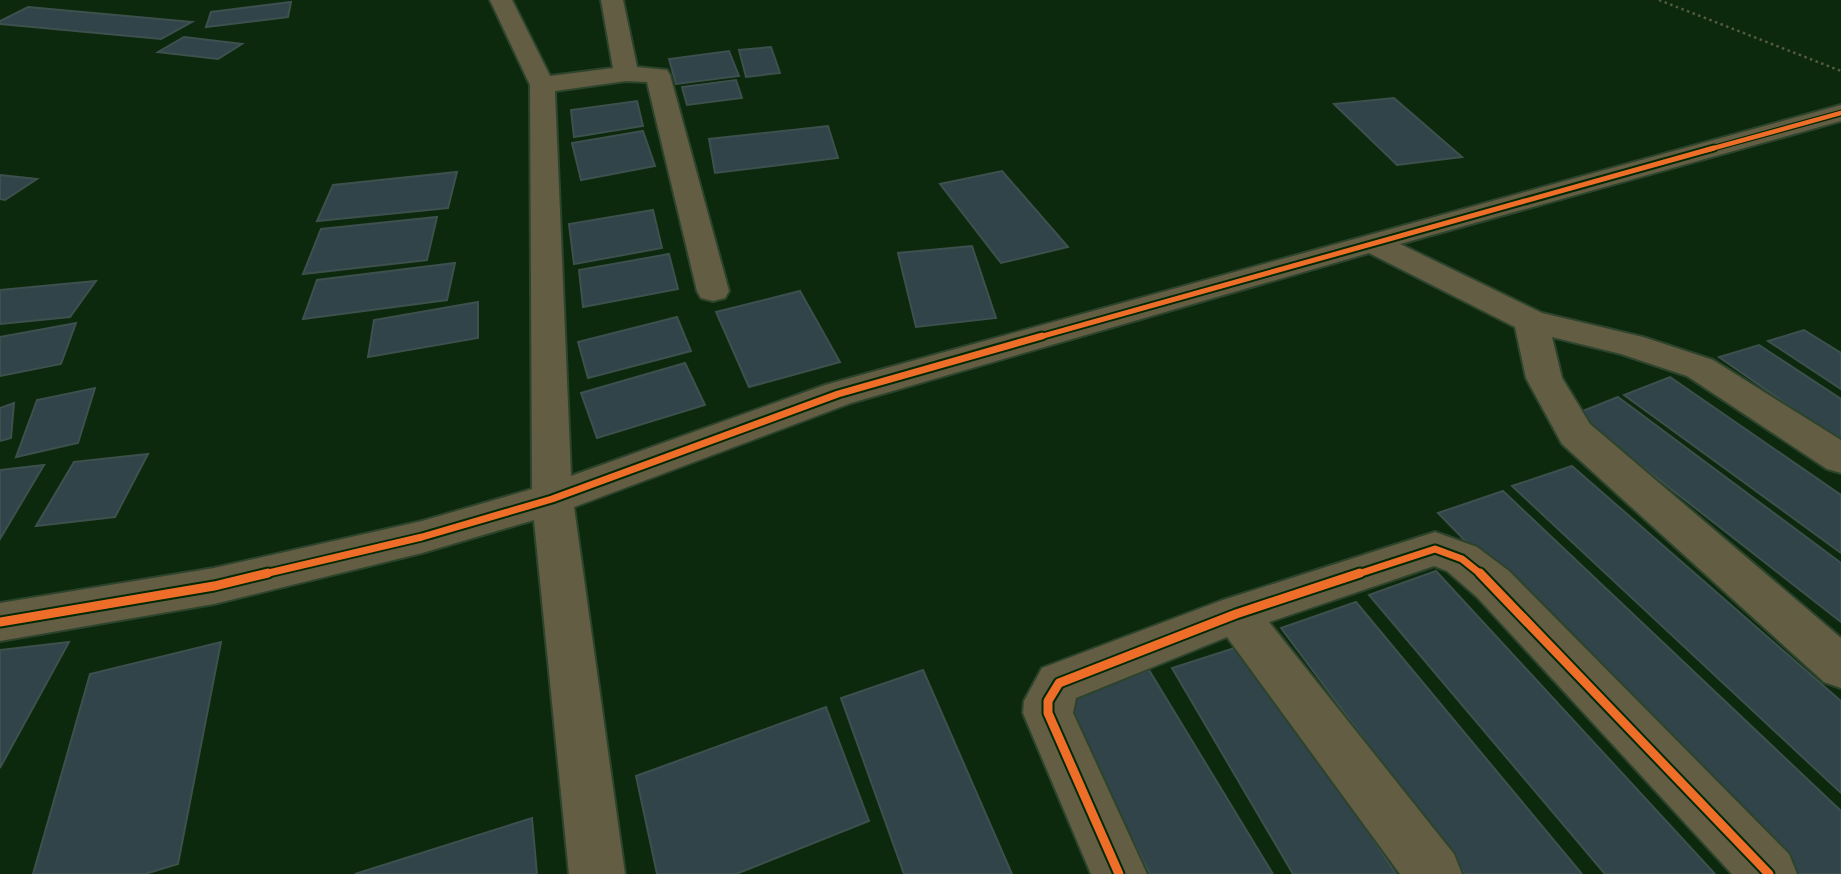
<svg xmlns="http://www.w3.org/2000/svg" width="1841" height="874" font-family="'Nunito Sans',sans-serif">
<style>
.building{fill:#30444a;stroke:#3e504e;stroke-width:2}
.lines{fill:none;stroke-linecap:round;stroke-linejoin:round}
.minor-casing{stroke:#2c432c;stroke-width:4}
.path{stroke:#575a43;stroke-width:2.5;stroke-dasharray:2.5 3.5;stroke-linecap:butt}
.minor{fill:#635d43;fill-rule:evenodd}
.cycleway-far3-casing{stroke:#012903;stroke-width:7}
.cycleway-far2-casing{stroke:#012903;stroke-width:9}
.cycleway-far1-casing{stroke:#012903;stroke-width:11}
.cycleway-casing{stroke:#012903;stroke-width:13}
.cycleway-far3{stroke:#ee6e29;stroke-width:4.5}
.cycleway-far2{stroke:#ee6e29;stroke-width:5}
.cycleway-far1{stroke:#ee6e29;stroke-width:7}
.cycleway{stroke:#ee6e29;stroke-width:9}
</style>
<rect width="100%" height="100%" fill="#0c290d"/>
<g class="building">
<polygon points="291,2 288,17 206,27 211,12"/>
<polygon points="28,7 192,22 161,39 0,24 0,21"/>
<polygon points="184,37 242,44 218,59 158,52"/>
<polygon points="771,47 780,73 746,77 739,50"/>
<polygon points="729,51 739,76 676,84 669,59"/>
<polygon points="736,80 742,98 687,105 682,87"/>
<polygon points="1394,98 1462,157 1397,165 1334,104"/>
<polygon points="637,101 643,126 574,137 571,110"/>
<polygon points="828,126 838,158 715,173 709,139"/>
<polygon points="643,131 655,166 581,180 572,143"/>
<polygon points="1002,171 1068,247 1001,263 940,184"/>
<polygon points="457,172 448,208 317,221 333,185"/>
<polygon points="0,175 37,179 5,200 0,199"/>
<polygon points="653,210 662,248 574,264 569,224"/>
<polygon points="437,217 427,260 303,274 321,229"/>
<polygon points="972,246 996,318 916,327 898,253"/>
<polygon points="669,254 678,289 583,307 579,270"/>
<polygon points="455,263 447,300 303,319 317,280"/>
<polygon points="96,281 70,317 0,324 0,290"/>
<polygon points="800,291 840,362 749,387 716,312"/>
<polygon points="478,302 478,338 368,357 374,320"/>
<polygon points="677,317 691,351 588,378 578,342"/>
<polygon points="76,323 61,364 0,376 0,337"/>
<polygon points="1804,330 1841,353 1841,389 1768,341"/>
<polygon points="1759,345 1841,399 1841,442 1719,357"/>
<polygon points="685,363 705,405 597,438 581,393"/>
<polygon points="1670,377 1841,495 1841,553 1624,395"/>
<polygon points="95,388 78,443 16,457 37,400"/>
<polygon points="1618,397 1841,563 1841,622 1575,414"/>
<polygon points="14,403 11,438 0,441 0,408"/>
<polygon points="148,454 115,517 36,526 74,462"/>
<polygon points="44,465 0,539 0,470"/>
<polygon points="1572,466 1841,701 1841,793 1512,486"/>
<polygon points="1503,491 1841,811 1841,874 1790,874 1438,513"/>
<polygon points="1436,571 1715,874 1605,874 1369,595"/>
<polygon points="1356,602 1582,874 1465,874 1281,628"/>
<polygon points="69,642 0,768 0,650"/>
<polygon points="221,642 178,864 145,874 33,874 90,674"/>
<polygon points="1244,645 1396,874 1293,874 1172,668"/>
<polygon points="923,670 1012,874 904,874 841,698"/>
<polygon points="1149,670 1273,874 1150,874 1060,701"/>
<polygon points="826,707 869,821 736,874 657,874 636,776"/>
<polygon points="532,818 537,874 355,874"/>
</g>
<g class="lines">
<defs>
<g id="minor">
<polygon points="490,0 512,0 550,76 613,68 601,0 623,0 637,67 667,70 670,75 729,291 725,298 713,301 701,298 697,291 647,82 626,81 555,91 571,476 825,385 1841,105 1841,121 1400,244 1542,313 1643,337 1713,360 1841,440 1841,473 1827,469 1687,376 1621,354 1552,337 1562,378 1590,424 1841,638 1841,688 1824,682 1562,444 1526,378 1515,327 1369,253 851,403 574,507 625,874 569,874 534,520 422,553 214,604 0,641 0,603 214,568 422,521 532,489 530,85"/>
<polygon points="1435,532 1477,547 1509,571 1789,854 1797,874 1732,874 1477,597 1447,571 1434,566 1269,622 1454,854 1462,874 1400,874 1227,637 1076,698 1073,713 1147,874 1091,874 1023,713 1024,701 1042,668 1220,601"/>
</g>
</defs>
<use href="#minor" class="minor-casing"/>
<polyline class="path" points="1659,0 1841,71"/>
<use href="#minor" class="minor"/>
<defs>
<polyline id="cycleway-far3" points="1707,150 1841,113"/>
<polyline id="cycleway-far2" points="1036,338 1714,148"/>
<g id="cycleway-far1">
<polyline points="260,575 422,537 552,499 838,394 1042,336"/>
<polyline points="1355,575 1435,549 1462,559 1482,575"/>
</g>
<g id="cycleway">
<polyline points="1480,573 1769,874"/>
<polyline points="0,622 214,586 268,573"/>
<polyline points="1119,874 1048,713 1048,701 1059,683 1236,614 1360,573"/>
</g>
</defs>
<use href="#cycleway-far3" class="cycleway-far3-casing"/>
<use href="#cycleway-far2" class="cycleway-far2-casing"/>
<use href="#cycleway-far1" class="cycleway-far1-casing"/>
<use href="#cycleway" class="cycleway-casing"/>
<use href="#cycleway-far3" class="cycleway-far3"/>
<use href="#cycleway-far2" class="cycleway-far2"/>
<use href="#cycleway-far1" class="cycleway-far1"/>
<use href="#cycleway" class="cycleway"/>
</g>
</svg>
